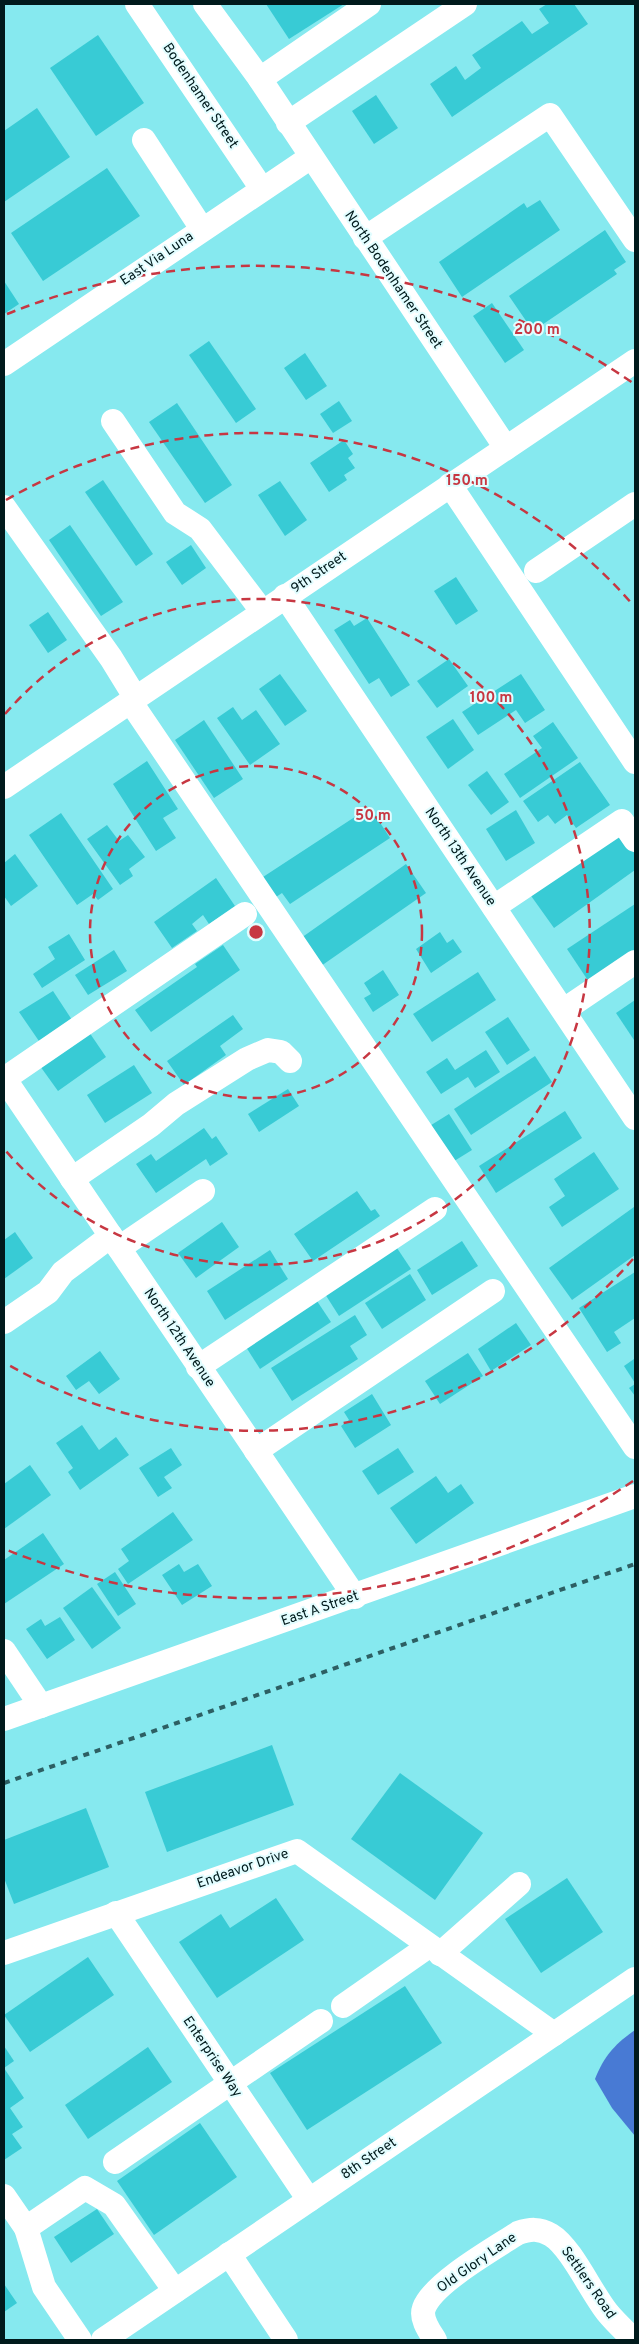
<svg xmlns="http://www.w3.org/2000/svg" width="639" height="2344" font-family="Overpass,sans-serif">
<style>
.water{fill:#487ad4}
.building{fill:#38cbd5}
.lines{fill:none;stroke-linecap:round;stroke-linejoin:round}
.minor{stroke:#fff;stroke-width:24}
.rail{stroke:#2d5f63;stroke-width:4;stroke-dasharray:6 6;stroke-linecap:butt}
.ring{fill:none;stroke:#c73742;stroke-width:2.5;stroke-dasharray:9 6}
.labels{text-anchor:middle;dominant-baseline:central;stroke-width:4;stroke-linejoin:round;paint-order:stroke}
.street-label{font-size:14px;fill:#001a1c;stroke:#e2fdff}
.centre{fill:#c73742;stroke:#e2fdff;stroke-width:2.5}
.ring-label{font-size:15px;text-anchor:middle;font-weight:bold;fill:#c73742;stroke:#e2fdff;stroke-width:4;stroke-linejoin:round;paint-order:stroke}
</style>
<rect width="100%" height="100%" fill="#86e9ef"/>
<path class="water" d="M635,2030v106l-23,-28 -17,-29c9,-23 20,-35 40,-49z"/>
<g class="building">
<polygon points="266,4 344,4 289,39"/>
<polygon points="547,4 574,4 588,24 452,117 430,84 456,66 465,80 481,68 472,55 522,21 532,34 549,23 539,9"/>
<polygon points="98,35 144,103 96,136 50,68"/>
<polygon points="376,95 398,128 374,144 352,111"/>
<polygon points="37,108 70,157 4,202 4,131"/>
<polygon points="107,168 140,216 43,281 11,233"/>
<polygon points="540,200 560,230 462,297 439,262 524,203 527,208"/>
<polygon points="605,230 626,262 614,270 617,274 533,331 509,296"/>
<polygon points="4,281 19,304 4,314"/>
<polygon points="492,303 524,350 505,363 473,316"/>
<polygon points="209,341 256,409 236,423 189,355"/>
<polygon points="305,353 327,386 306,400 284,368"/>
<polygon points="339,401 352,421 333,433 320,414"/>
<polygon points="177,403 232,485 205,503 149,422"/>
<polygon points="344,440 353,454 348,458 355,468 344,475 347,480 329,492 310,463"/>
<polygon points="103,480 153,554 136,566 85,492"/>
<polygon points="280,481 307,520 285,536 258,495"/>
<polygon points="70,525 123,602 101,616 49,540"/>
<polygon points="191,545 206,568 182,585 166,562"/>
<polygon points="456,577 478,611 456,625 434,591"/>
<polygon points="48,612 67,640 48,653 29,625"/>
<polygon points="367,618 410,685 391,697 379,678 369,684 334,630 350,620 354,626"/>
<polygon points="449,659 468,686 437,708 417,681"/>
<polygon points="280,674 307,711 285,726 259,689"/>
<polygon points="521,674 545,710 525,723 516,710 478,735 462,712"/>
<polygon points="233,707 242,720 256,710 280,744 250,765 217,718"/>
<polygon points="453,719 474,750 448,769 426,737"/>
<polygon points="204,720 243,779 214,798 175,740"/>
<polygon points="553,722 578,758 520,798 504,774 542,748 533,736"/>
<polygon points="147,761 178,809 163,818 176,838 156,851 113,784"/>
<polygon points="580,762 610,805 576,828 567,815 555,824 548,815 538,822 523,801"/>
<polygon points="487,771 509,802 491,815 468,785"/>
<polygon points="370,807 390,838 290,904 282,893 276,897 263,877"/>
<polygon points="516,810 535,843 506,861 486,829"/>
<polygon points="61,813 113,889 98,900 93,894 77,905 29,835"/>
<polygon points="107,825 119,841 128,835 145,857 129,869 133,876 120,885 87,839"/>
<polygon points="619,830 635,854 635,870 554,928 529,893"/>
<polygon points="15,854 38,886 11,906 4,896 4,863"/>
<polygon points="406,864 426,893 321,966 301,938"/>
<polygon points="216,878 235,906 209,924 203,915 192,924 197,931 172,948 154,922"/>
<polygon points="635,904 635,952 589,982 567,949"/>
<polygon points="440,932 447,943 453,939 462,952 431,973 416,949"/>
<polygon points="69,934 85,960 42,988 33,974 55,959 48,947"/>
<polygon points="223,945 240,970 151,1032 135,1010 197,967 195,964"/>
<polygon points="114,950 127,971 88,995 75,975"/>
<polygon points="383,970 399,995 373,1012 364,998 371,994 364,983"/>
<polygon points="478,972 496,1000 432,1042 413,1014"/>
<polygon points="53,991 74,1023 41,1044 19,1012"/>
<polygon points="635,1000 635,1038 634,1040 616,1013"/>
<polygon points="233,1015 243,1029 220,1046 226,1055 184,1085 167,1061"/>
<polygon points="508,1017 530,1050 507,1065 485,1032"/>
<polygon points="89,1032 106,1057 58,1091 40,1066"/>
<polygon points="486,1050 500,1072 475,1088 468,1077 441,1094 426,1072 447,1058 455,1070"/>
<polygon points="535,1056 552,1082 471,1135 454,1109"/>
<polygon points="134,1065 152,1093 105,1123 87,1095"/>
<polygon points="288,1089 299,1106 259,1132 248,1114"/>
<polygon points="565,1111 582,1138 496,1193 479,1166"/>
<polygon points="449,1114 472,1150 451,1163 428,1127"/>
<polygon points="204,1128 212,1139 216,1136 228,1154 210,1166 206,1159 156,1193 136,1164 151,1154 156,1161"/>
<polygon points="594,1152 619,1189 562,1227 549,1207 565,1196 554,1179"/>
<polygon points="357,1191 371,1211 375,1209 380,1216 313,1261 294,1234"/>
<polygon points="634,1207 635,1255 572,1300 549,1268"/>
<polygon points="222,1222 239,1247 196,1278 178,1253"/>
<polygon points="15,1232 33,1258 4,1279 4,1240"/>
<polygon points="462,1241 478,1266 432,1295 417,1270"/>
<polygon points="397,1248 411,1269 339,1316 325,1294"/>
<polygon points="270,1250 288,1279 225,1320 207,1291"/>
<polygon points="635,1272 635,1318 614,1332 621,1343 607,1352 579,1308"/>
<polygon points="410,1274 426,1300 382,1329 365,1303"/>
<polygon points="317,1301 331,1322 260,1369 246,1347"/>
<polygon points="355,1315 367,1335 350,1346 358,1359 292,1401 271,1368"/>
<polygon points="516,1323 531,1345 491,1371 478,1349"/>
<polygon points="100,1351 120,1379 99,1394 89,1381 76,1390 66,1376"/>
<polygon points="468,1353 483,1376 440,1404 425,1381"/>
<polygon points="634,1359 635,1361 635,1383 624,1366"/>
<polygon points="635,1384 635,1396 629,1388"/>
<polygon points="372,1394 391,1425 355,1448 341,1426 349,1420 344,1412"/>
<polygon points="82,1425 99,1450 116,1437 129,1455 80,1490 68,1472 73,1468 56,1443"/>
<polygon points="171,1448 182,1465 164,1477 172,1488 158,1497 139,1468"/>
<polygon points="398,1448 414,1472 378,1495 362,1471"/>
<polygon points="30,1465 51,1495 4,1529 4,1484"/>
<polygon points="436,1476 448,1493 461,1484 474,1503 416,1544 390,1508"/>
<polygon points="173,1512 193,1540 128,1584 118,1569 129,1561 121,1549"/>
<polygon points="43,1533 64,1564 4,1604 4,1560"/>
<polygon points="179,1564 184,1572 198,1564 212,1586 182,1605 162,1575"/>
<polygon points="115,1572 136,1604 118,1616 97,1584"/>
<polygon points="92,1587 121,1628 92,1649 63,1608"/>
<polygon points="60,1617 75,1640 47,1659 26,1629 41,1619 45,1626"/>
<polygon points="272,1745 294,1805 167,1852 145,1792"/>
<polygon points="400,1773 483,1833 435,1900 351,1839"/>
<polygon points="86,1808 109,1867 14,1904 4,1878 4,1840"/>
<polygon points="567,1878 603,1932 541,1973 505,1919"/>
<polygon points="276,1898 304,1940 217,1998 179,1942 221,1914 230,1928"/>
<polygon points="88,1957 114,1995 30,2052 4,2015"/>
<polygon points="405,1986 442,2043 307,2130 270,2073"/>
<polygon points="4,2046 14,2061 4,2068"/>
<polygon points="148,2047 172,2082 88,2139 65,2105"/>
<polygon points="4,2068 24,2098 10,2108 23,2127 12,2134 22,2148 4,2160"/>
<polygon points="200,2123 237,2177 154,2235 117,2181"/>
<polygon points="97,2209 114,2234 71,2263 54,2237"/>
<polygon points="4,2284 17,2303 4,2312"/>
</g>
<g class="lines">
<g class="minor">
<polyline points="137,4 262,189"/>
<polyline points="205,4 260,79"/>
<polyline points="369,4 260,79 506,448"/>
<polyline points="288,123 465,4"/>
<polyline points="144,140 202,229"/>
<polyline points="365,238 550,115 635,240"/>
<polyline points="4,364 311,157"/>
<polyline points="113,421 175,513 200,529 262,611"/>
<polyline points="450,485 635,762"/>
<polyline points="4,507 111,658 135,697"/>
<polyline points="536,571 635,504"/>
<polyline points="285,596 635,1118"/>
<polyline points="130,701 635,1447"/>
<polyline points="4,787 635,361"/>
<polyline points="494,907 622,821 635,840"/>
<polyline points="564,1010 635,962"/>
<polyline points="4,1078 355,1597"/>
<polyline points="4,1079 245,914"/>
<polyline points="72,1179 151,1125 176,1104 247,1059 268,1050 281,1052 290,1061"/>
<polyline points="119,1248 203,1191"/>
<polyline points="4,1322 48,1292 63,1272 111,1236"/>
<polyline points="198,1367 435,1209"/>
<polyline points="256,1451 493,1291"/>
<polyline points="4,1651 41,1706"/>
<polyline points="4,1719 635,1496"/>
<polyline points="116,1913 309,2200"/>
<polyline points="4,1953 297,1851 554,2034"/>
<polyline points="440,1954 519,1884"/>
<polyline points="343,2006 429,1946"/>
<polyline points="115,2162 321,2021"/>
<polyline points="4,2196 26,2228"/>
<polyline points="229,2254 286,2340"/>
<polyline points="80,2340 44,2287 26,2228 85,2188 114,2205 175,2291"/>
<polyline points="103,2340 635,1979"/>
<path d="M435,2340c-5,-8 -15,-21 -11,-32 9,-25 71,-60 94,-75 12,-4 21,-5 33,2 20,12 40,57 56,77 8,10 18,19 27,28"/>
</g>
<polyline class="rail" points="4,1783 635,1564"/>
</g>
<g class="ring">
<circle cx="256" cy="932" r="166"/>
<path d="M5 714A333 333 0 1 1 5 1150"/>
<path d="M633 1259A499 499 0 0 1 7 1364M6 500A499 499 0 0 1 633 605"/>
<path d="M633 1481A666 666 0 0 1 7 1550M7 314A666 666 0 0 1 633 383"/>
</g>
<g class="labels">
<g class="street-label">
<text transform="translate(200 96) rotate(56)">Bodenhamer Street</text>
<text transform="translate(157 259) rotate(-34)">East Via Luna</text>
<text transform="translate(393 280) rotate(56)">North Bodenhamer Street</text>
<text transform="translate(319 573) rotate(-34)">9th Street</text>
<text transform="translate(460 857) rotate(56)">North 13th Avenue</text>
<text transform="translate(179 1338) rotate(56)">North 12th Avenue</text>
<text transform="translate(320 1609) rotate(-19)">East A Street</text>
<text transform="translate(243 1869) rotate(-19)">Endeavor Drive</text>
<text transform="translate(212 2057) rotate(56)">Enterprise Way</text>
<text transform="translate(369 2159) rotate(-34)">8th Street</text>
<text transform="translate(477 2263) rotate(-35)">Old Glory Lane</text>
<text transform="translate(588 2283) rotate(55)">Settlers Road</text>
</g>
</g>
<circle cx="256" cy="932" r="8" class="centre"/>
<g class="ring-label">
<text x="537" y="334">200 m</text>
<text x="467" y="485">150 m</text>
<text x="491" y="702">100 m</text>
<text x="373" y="820">50 m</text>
</g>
<rect width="639" height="2344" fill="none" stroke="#001a1c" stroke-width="10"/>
</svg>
